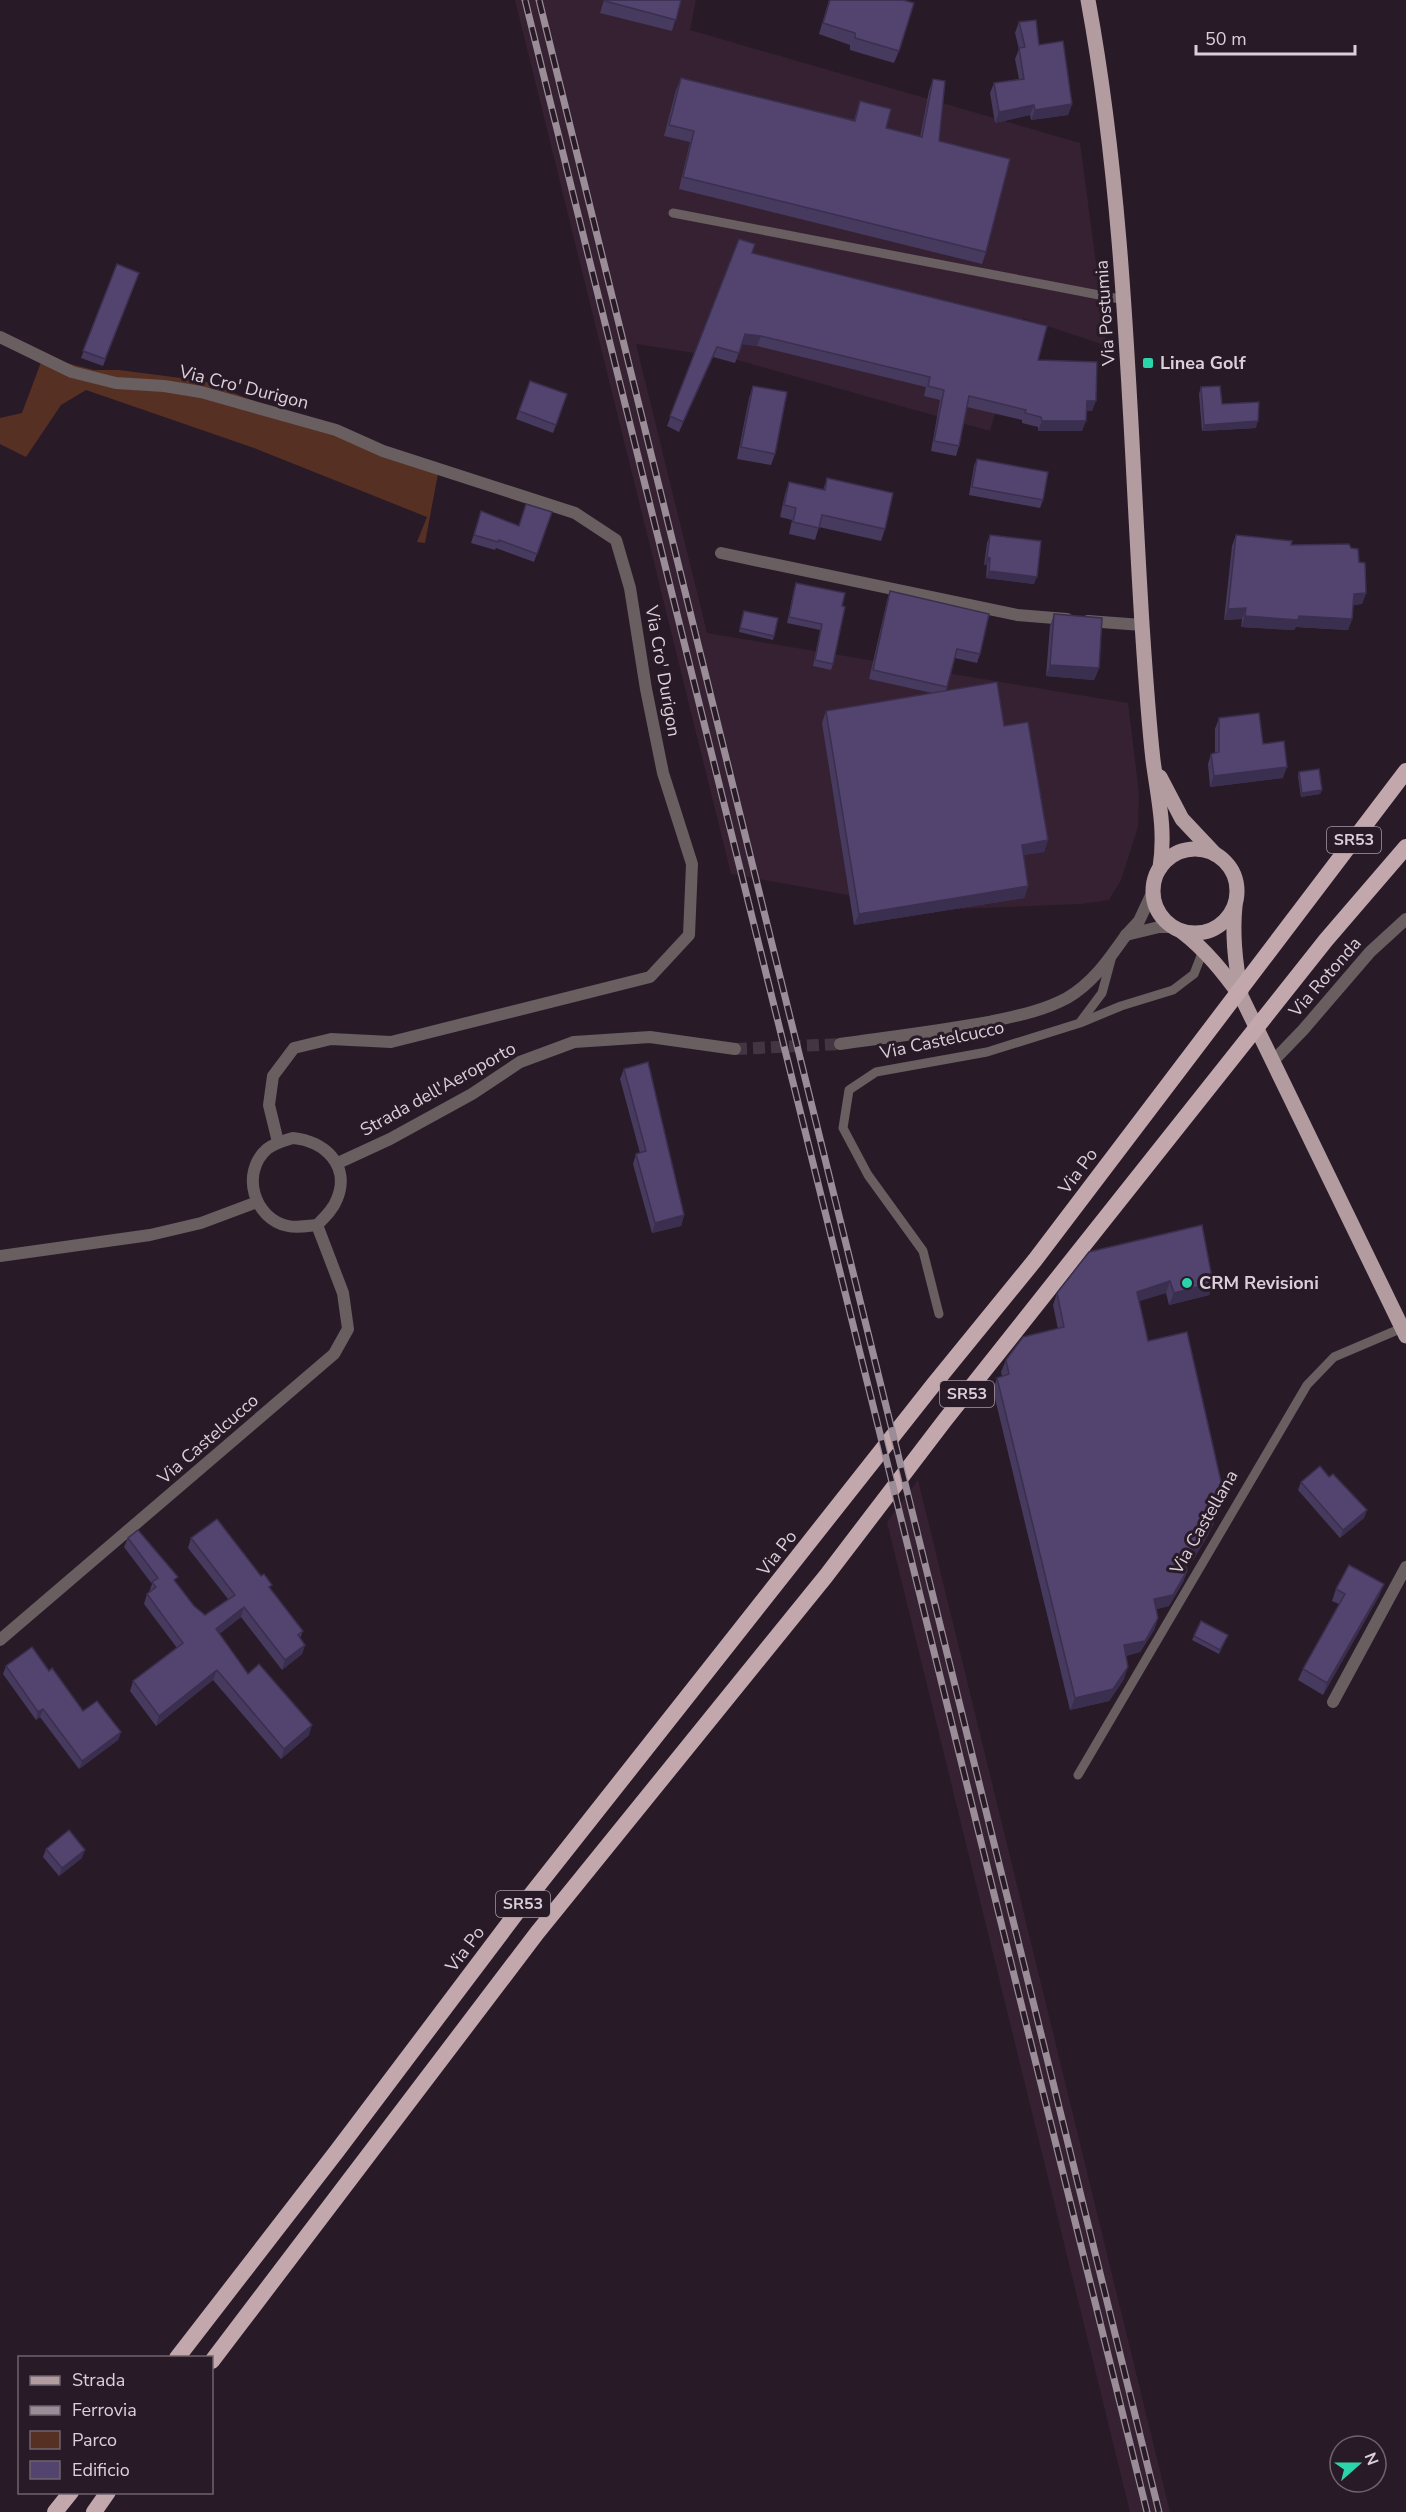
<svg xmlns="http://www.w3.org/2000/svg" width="1406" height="2512" font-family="'Nunito Sans',sans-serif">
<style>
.built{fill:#352132}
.green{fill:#573024}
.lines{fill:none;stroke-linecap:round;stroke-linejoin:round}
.minor-tunnel{stroke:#443542;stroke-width:12;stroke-dasharray:12 6;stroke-linecap:butt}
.service{stroke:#695e60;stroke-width:9}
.minor{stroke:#695e60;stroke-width:12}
.tertiary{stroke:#695e60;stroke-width:12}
.primary{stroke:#b39ca0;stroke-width:15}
.trunk{stroke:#c2a8ad;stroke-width:16}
.rail-casing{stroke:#9a8d98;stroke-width:7}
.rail{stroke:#291a27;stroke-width:4.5;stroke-dasharray:14;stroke-linecap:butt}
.wall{fill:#473a5f}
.shaded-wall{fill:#3a2f4e}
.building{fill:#53436f;stroke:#3a2f4e;stroke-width:1.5}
.poi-dot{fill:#2bd5ac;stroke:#291a27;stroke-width:2}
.labels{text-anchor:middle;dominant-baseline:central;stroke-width:6;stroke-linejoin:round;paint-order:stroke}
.shield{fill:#291a27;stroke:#a699a4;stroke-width:1.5}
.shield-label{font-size:16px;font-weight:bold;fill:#dbd0d9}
.street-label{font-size:18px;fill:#dbd0d9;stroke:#291a27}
.poi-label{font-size:18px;font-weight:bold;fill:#dbd0d9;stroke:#291a27;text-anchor:start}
</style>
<rect width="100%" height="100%" fill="#291a27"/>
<g class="built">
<polygon points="515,0 696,0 690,30 1080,143 1107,346 1023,318 990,431 734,359 636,344 707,633 1128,703 1139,793 1138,827 1121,880 1109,900 1081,904 931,910 731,874"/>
<polygon points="918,1480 1170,2512 1130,2512 887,1522"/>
</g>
<polygon class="green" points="43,357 94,370 119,370 204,381 298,419 394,451 440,463 425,543 417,542 427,517 254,448 86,390 61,405 26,457 0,444 0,418 22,413"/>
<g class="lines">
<polyline class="minor-tunnel" points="735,1049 840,1044"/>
<g class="service">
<polyline points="673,213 1125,300"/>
<polyline points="1081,1021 1102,993 1112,956"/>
<polyline points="939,1314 923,1251 868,1175 843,1128 849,1090 876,1072 987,1052 1080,1023 1121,1006 1173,990 1194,974 1201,956 1200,948"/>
<polyline points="1078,1775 1307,1385 1334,1357 1402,1328"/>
</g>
<g class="minor">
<polyline points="0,337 72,372 116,383 164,386 201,392 336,430 383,451 575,513 616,540 630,588 646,689 663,773 692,864 689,935 650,977 391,1042 331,1039 294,1048 273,1076 269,1105 278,1142"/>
<polyline points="721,553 1017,615 1067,619"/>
<polyline points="1088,621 1142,625"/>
<polyline points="1272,1062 1303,1030 1370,952 1406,919"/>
<polyline points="0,1640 334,1354 348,1329 343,1293 317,1225"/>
<polyline points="1333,1702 1406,1567"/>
</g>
<g class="tertiary">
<polyline points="1153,891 1139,921 1126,935 1159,927 1173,927"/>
<path d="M840,1044c50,-7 100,-13 149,-22 27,-6 54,-11 78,-24 26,-15 42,-39 59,-63"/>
<path d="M293,1138c31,3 58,27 44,61 -4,11 -13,19 -20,26 -9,1 -20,3 -29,1 -34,-7 -48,-53 -21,-77 8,-6 16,-8 26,-11z"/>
<polyline points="338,1163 390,1139 472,1094 520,1062 574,1042 650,1037 735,1049"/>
<polyline points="0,1256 150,1235 201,1223 257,1202"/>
</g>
<g class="primary">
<path d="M1088,0c38,206 41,416 54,624 3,45 6,91 11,136 5,38 13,69 7,108"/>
<polyline points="1160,777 1182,819 1215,854"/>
<circle cx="1195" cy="891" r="42"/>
<path d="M1235,906c-3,30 0,57 6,86"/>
<path d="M1181,931c25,19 43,42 61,67l164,338"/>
</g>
<g class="trunk">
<polyline points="177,2358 337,2151 518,1911 934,1384 1035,1260 1406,771"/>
<polyline points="212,2361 537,1933 826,1576 945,1420 1326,940 1406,847"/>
<polyline points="55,2512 71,2492"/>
<polyline points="94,2512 108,2492"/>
</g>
<defs>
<g id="rail">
<polyline points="525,0 1147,2512"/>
<polyline points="539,0 1159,2512"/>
</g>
</defs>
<use href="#rail" class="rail-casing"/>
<use href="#rail" class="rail"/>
</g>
<g class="wall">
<polygon points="604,0 681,0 672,31 600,13"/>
<polygon points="829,0 903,0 899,51 894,63 850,50 850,45 819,34"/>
<polygon points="1019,22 1039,45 1072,104 1068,115 1031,120 1030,115 995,123 990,93 994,83 1019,79 1015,59 1019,49 1015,33"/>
<polygon points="681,78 854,120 860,101 886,128 920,137 929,91 933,79 939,141 986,252 982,264 679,189 690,142 664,136 676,90"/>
<polygon points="739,239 752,253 1038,360 1092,411 1086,411 1082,431 1038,431 1038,427 1022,423 1022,420 967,407 959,446 956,456 931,451 940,400 924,396 926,387 757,346 742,344 735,363 713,357 679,432 667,426"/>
<polygon points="117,264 139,273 103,366 81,358"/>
<polygon points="530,381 556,425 553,433 516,419"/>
<polygon points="753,386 775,454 771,465 737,459 749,398"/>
<polygon points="1201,387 1222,404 1256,428 1202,431 1199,394"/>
<polygon points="977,459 1043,500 1040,508 969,495 974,466"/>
<polygon points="827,478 885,529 881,541 819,527 815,540 789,534 792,520 780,517 785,494 789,482 823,490"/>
<polygon points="481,511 519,526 552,512 534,562 496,548 495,550 471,543"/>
<polygon points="990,535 1034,584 986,578 987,565 984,565 987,543"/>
<polygon points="1236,535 1291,545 1351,548 1359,562 1366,593 1362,604 1353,605 1352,619 1348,630 1296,627 1294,630 1241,627 1242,619 1224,620 1232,546"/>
<polygon points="796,583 842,606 833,664 831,670 813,666 820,630 787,623 794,589"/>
<polygon points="890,591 980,654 977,663 955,658 946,691 1004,726 1048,840 1044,852 1023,855 1028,886 1024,898 854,925 822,723 826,711 932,693 869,679 887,601"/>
<polygon points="744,611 774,636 773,640 739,632"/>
<polygon points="1054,614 1099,668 1094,680 1046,676 1050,626"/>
<polygon points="1219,718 1263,744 1283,778 1210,787 1208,764 1211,754 1215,753 1215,729"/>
<polygon points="1299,772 1322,790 1320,794 1301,797 1298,776"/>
<polygon points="624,1069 684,1215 681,1226 652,1233 633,1164 636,1154 640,1153 620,1079"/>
<polygon points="1089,1252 1213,1283 1209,1295 1169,1305 1166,1293 1139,1301 1148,1341 1225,1499 1220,1511 1210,1513 1213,1524 1208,1535 1193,1560 1185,1561 1187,1571 1183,1582 1169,1606 1156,1609 1158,1618 1154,1630 1140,1652 1126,1656 1124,1679 1109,1701 1070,1710 993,1390 997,1378 1002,1376 1001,1372 1006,1360 1058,1329 1053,1305 1057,1293"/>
<polygon points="1329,1477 1367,1510 1364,1518 1340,1538 1298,1490 1301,1482"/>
<polygon points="128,1538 176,1582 194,1606 205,1615 228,1599 188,1548 191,1538 271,1589 303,1631 300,1638 305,1645 302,1654 282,1670 241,1617 219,1634 248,1674 309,1735 281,1759 213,1680 156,1726 130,1691 133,1681 177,1648 144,1604 147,1594 149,1593 149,1592 152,1584 124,1547"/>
<polygon points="1384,1584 1379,1596 1323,1695 1298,1680 1303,1669 1339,1604 1332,1601 1336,1589"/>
<polygon points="1228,1635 1219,1654 1192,1640 1194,1636"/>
<polygon points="6,1666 49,1671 83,1711 121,1732 118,1740 79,1769 40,1717 36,1720 3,1674"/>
<polygon points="46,1849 82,1858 59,1876 43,1857"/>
</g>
<g class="shaded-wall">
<polygon points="1072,104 1068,115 1031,120 1035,110"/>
<polygon points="1034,105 1030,115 995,123 999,112"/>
<polygon points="745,334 761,336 757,346 741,344"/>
<polygon points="717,347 713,357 679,432 683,422"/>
<polygon points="1087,401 1096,401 1092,411 1083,411"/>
<polygon points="1042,421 1086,421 1082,431 1038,431"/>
<polygon points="1258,421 1256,428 1202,431 1204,425"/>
<polygon points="987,557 990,558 987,565 984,565"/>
<polygon points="989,571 1037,577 1034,584 986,578"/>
<polygon points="1366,593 1362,604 1350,605 1354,594"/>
<polygon points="1246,608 1242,619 1224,620 1228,609"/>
<polygon points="1245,616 1299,616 1352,619 1348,630 1296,627 1294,630 1241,627"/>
<polygon points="1050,665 1099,668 1094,680 1046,676"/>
<polygon points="1287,767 1283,778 1210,787 1214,776"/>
<polygon points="1322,790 1320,794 1301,797 1302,793"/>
<polygon points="1048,840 1044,852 1017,856 1022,845"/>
<polygon points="1028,886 1024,898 854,925 859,914"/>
<polygon points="684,1215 681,1226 652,1233 655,1223"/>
<polygon points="1170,1281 1166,1293 1133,1303 1137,1292"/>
<polygon points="1213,1283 1209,1295 1169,1305 1174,1293"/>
<polygon points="1225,1499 1220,1511 1204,1515 1208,1503"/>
<polygon points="1367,1510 1364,1518 1340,1538 1343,1530"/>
<polygon points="1213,1524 1208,1535 1193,1560 1179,1562 1184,1550"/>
<polygon points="1187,1571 1183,1582 1169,1606 1150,1611 1154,1599"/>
<polygon points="1384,1584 1379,1596 1323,1695 1327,1683"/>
<polygon points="244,1607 241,1617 213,1639 216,1629"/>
<polygon points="1158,1618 1154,1630 1140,1652 1119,1657 1124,1645"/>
<polygon points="305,1645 302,1654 282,1670 285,1660"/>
<polygon points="1128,1667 1124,1679 1109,1701 1070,1710 1075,1698"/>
<polygon points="217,1670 213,1680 156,1726 159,1716"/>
<polygon points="43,1709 40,1717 36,1720 38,1712"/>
<polygon points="312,1725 309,1735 281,1759 284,1749"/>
<polygon points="121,1732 118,1740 79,1769 82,1761"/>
<polygon points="85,1850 82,1858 59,1876 62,1868"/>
</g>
<g class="building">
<polygon points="605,0 681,0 676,20 605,1"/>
<polygon points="830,0 903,0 914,3 899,51 855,38 855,33 823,23"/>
<polygon points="1036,20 1039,45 1063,41 1072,104 1035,110 1034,105 999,112 994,83 1024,79 1019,48 1025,47 1019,22"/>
<polygon points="681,78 855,121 860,101 891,109 886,128 922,137 933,79 945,81 939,141 1010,159 986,252 683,177 694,131 669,125"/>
<polygon points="739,239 755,244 752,253 1047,326 1038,360 1097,362 1096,401 1087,401 1086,421 1042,421 1041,417 1025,413 1026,410 969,396 959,446 934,441 944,390 928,386 930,377 761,336 745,334 739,353 717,347 683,422 670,416"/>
<polygon points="117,264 139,273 105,359 83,351"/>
<polygon points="530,381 567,394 556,425 519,411"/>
<polygon points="753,386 787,392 775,454 741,447"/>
<polygon points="1220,386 1222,404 1259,402 1258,421 1204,425 1201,387"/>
<polygon points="977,459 1048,472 1043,500 972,487"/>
<polygon points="827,478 893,493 885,529 822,515 819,528 793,522 796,508 784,505 789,482 825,490"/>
<polygon points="526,504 552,512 537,554 499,540 498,542 474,535 481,511 519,526"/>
<polygon points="990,535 1041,541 1037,577 989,571 990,558 987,557"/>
<polygon points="1236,535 1292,541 1291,545 1349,544 1351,548 1358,549 1359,562 1365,563 1366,593 1354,594 1352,619 1299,616 1298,620 1245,616 1246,608 1228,609"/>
<polygon points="796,583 845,593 842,606 845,607 833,664 815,660 822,624 789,617"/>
<polygon points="890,591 989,614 980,654 957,649 947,687 873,670"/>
<polygon points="744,611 778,618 774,636 740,628"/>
<polygon points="1054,614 1102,618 1099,668 1050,665"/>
<polygon points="997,682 1004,726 1028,722 1048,840 1022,845 1028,886 859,914 826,711"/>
<polygon points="1259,713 1263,744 1284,741 1287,767 1214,776 1211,754 1219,752 1219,718"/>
<polygon points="1319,769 1322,790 1302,793 1299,772"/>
<polygon points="648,1062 684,1215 655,1223 636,1154 646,1151 624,1069"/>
<polygon points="1202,1225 1213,1283 1174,1293 1170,1281 1137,1292 1148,1341 1187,1332 1225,1499 1208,1503 1213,1524 1198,1548 1184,1550 1187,1571 1173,1595 1154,1599 1158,1618 1145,1641 1124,1645 1128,1667 1113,1689 1075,1698 997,1378 1009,1374 1006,1360 1023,1337 1064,1327 1057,1293 1089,1252"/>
<polygon points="1320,1466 1329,1477 1333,1474 1367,1510 1343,1530 1301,1482"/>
<polygon points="217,1519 261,1576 264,1574 272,1585 269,1587 303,1631 298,1635 305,1645 285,1660 244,1607 216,1629 248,1674 259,1664 312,1725 284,1749 217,1670 159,1716 133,1681 183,1643 147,1594 156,1587 152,1582 158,1578 128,1538 138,1530 178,1577 174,1580 194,1606 205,1615 235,1595 191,1538"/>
<polygon points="1349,1565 1384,1584 1327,1683 1303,1669 1345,1594 1336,1589"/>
<polygon points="1201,1621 1228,1635 1220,1650 1194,1636"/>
<polygon points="32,1647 49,1671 52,1668 83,1711 97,1701 121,1732 82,1761 43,1709 38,1712 6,1666"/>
<polygon points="69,1830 85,1850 62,1868 46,1849"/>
</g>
<g class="poi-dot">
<rect x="1142" y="357" width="12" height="12" rx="3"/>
<circle cx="1187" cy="1283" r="6"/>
</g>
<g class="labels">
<g class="shield">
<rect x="1327" y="827" width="54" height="26" rx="4.5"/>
<rect x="940" y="1381" width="54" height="26" rx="4.5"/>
<rect x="496" y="1891" width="54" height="26" rx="4.5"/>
</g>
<g class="shield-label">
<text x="1354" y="840">SR53</text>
<text x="967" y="1394">SR53</text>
<text x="523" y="1904">SR53</text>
</g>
<g class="street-label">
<text transform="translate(1105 313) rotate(-94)">Via Postumia</text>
<text transform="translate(244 387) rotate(14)">Via Cro' Durigon</text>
<text transform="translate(663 671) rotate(80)">Via Cro' Durigon</text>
<text transform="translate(1325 977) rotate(-49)">Via Rotonda</text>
<text transform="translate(942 1040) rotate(-12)">Via Castelcucco</text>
<text transform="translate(438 1089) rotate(-29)">Strada dell'Aeroporto</text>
<text transform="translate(1078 1171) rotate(-53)">Via Po</text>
<text transform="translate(208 1439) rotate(-41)">Via Castelcucco</text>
<text transform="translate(1204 1522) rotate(-60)">Via Castellana</text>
<text transform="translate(777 1553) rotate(-52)">Via Po</text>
<text transform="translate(465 1949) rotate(-53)">Via Po</text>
</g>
<g class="poi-label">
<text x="1160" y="363">Linea Golf</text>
<text x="1199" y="1283">CRM Revisioni</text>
</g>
</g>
<rect x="18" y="2356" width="195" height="138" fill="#291a27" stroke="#70636e" stroke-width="1.5"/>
<rect x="30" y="2376" width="30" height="9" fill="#b39ca0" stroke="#70636e" stroke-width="1.5"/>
<text x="72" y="2386" font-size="18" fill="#dbd0d9">Strada</text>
<rect x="30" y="2406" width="30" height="9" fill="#9a8d98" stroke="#70636e" stroke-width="1.5"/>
<text x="72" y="2416" font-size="18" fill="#dbd0d9">Ferrovia</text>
<rect x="30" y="2431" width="30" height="18" fill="#573024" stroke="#70636e" stroke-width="1.5"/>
<text x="72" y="2446" font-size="18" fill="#dbd0d9">Parco</text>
<rect x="30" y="2461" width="30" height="18" fill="#53436f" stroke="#70636e" stroke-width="1.5"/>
<text x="72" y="2476" font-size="18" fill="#dbd0d9">Edificio</text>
<g transform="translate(1358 2464) rotate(69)"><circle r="28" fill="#291a27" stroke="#70636e" stroke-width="1.5"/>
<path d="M0-4.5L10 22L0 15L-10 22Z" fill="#2bd5ac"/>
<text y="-9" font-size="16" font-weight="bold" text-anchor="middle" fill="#dbd0d9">N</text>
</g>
<path d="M1196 45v9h159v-9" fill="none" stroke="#dbd0d9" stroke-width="3"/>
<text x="1205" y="45" font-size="18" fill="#dbd0d9" stroke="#291a27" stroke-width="4.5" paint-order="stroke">50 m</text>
</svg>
